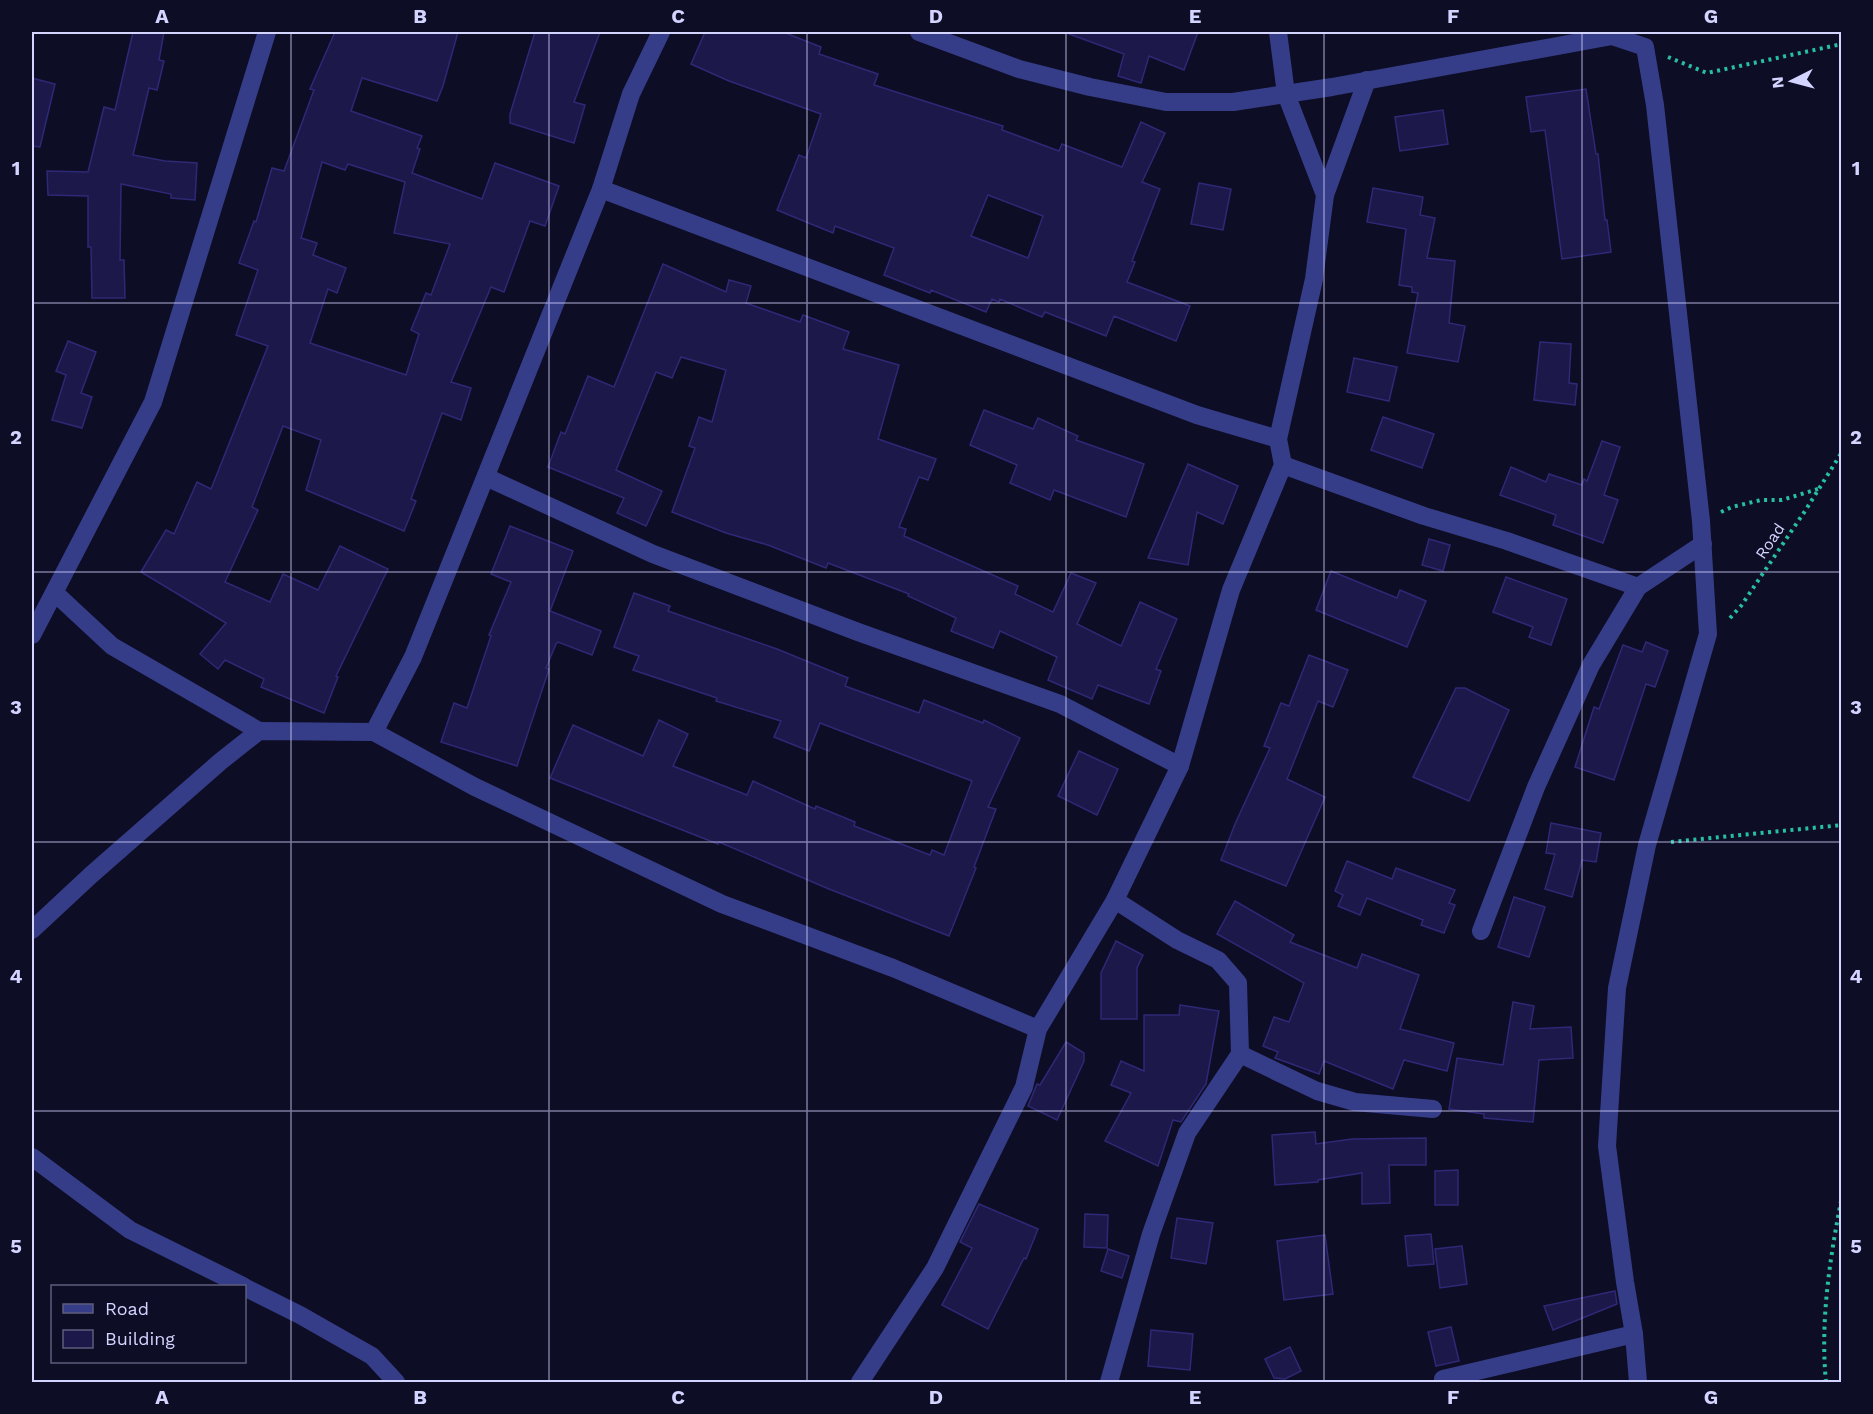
<svg xmlns="http://www.w3.org/2000/svg" width="1873" height="1414" font-family="'Work Sans',sans-serif">
<style>
.building{fill:#1c1849;stroke:#2e2976;stroke-width:1.5;fill-rule:evenodd}
.lines{fill:none;stroke-linecap:round;stroke-linejoin:round}
.path{stroke:#27bfa1;stroke-width:4;stroke-dasharray:3 4.5;stroke-linecap:butt}
.street{stroke:#363d88;stroke-width:18}
.grid{fill:none;stroke:#d3d4ff;stroke-width:1.5;stroke-opacity:0.55}
.labels{text-anchor:middle;dominant-baseline:central;stroke-width:4.5;stroke-linejoin:round;paint-order:stroke}
.street-label{font-size:16px;fill:#d3d4ff;stroke:#0e0d26}
.neatline{fill:none;stroke:#d3d4ff;stroke-width:2}
.grid-label{font-size:20px;text-anchor:middle;font-weight:bold;fill:#d3d4ff}
</style>
<rect width="100%" height="100%" fill="#0e0d26"/>
<g class="building">
<polygon points="133,32 164,32 159,60 164,61 157,90 149,88 133,155 165,161 197,163 195,200 171,198 171,194 121,184 120,260 124,260 125,298 92,298 91,247 88,247 88,196 48,195 47,171 88,172 104,107 115,110"/>
<path d="M335,32h123l-15,54 -6,15 -75,-23 -11,33 71,25 -5,12 3,1 -8,24 70,26 13,-36 64,23 -14,40 -15,-5 -26,71 -13,-5 -40,95 20,6 -10,32 -19,-7 -31,86 5,2 -12,30 -98,-41 15,-50 -38,-14 -31,81 6,3 -33,72 45,20 13,-28 35,16 22,-44 48,23 -52,107 2,1 -14,36 -63,-26 3,-8 -39,-19 -7,9 -18,-15 26,-31 -85,-51 25,-42 8,4 23,-52 14,7 57,-143 -32,-11 22,-65 -19,-7 15,-42 2,1 16,-54 12,3 30,-81 -4,-1zM322,162l23,8 3,-6 57,18 -11,51 56,11 -19,51 -5,-2 -15,37 8,4 -13,41 -96,-32 18,-54 9,4 9,-25 -33,-13 4,-12 -16,-5z"/>
<polygon points="535,32 600,32 574,102 585,105 574,143 510,123 510,114"/>
<path d="M705,32h78l38,15 -2,7 59,20 -4,11 129,41 -1,4 57,21 3,-7 60,23 19,-45 24,11 -23,49 18,7 -28,72 3,1 -8,20 63,24 -14,35 -62,-25 -8,20 -61,-24 -3,5 -42,-18 -1,3 -7,-3 -6,13 -55,-22 -1,3 -46,-18 10,-27 -59,-22 -2,7 -56,-23 22,-55 7,3 15,-44 -92,-33 -38,-17zM988,195l55,21 -15,42 -57,-22z"/>
<polygon points="1069,32 1198,32 1184,70 1149,56 1141,83 1118,76 1124,54 1069,34"/>
<polygon points="32,78 55,84 40,147 32,146"/>
<polygon points="1586,89 1596,154 1598,154 1605,220 1607,220 1611,252 1562,259 1545,130 1531,132 1526,97"/>
<polygon points="1443,110 1448,144 1400,151 1395,117"/>
<polygon points="1199,183 1231,189 1223,230 1191,224"/>
<polygon points="1373,188 1423,197 1420,215 1435,218 1427,258 1455,261 1449,323 1465,326 1458,362 1407,353 1418,293 1412,292 1412,287 1399,285 1406,229 1367,222"/>
<polygon points="663,264 726,292 729,280 751,286 746,303 800,322 803,315 849,332 843,349 899,365 878,439 936,459 928,480 919,477 899,527 906,529 904,536 1018,586 1015,594 1053,612 1071,573 1096,583 1077,624 1121,646 1140,602 1177,619 1156,669 1161,671 1149,704 1098,685 1092,699 1048,680 1057,657 1000,631 993,648 951,631 956,618 908,596 909,594 828,563 826,568 768,545 726,533 672,512 695,448 689,446 699,417 712,422 726,370 681,357 672,378 656,372 616,470 662,491 646,526 617,513 624,498 548,467 561,432 565,434 588,376 614,387"/>
<polygon points="68,341 96,352 81,393 92,397 82,428 52,420 66,375 56,371"/>
<polygon points="1540,342 1571,344 1569,383 1577,384 1575,405 1534,400"/>
<polygon points="1354,358 1397,367 1389,401 1347,392"/>
<polygon points="984,410 1033,429 1038,418 1078,436 1076,440 1144,464 1126,517 1054,490 1050,500 1010,483 1017,465 970,445"/>
<polygon points="1383,417 1434,434 1422,468 1371,450"/>
<polygon points="1602,441 1620,447 1604,495 1618,500 1603,543 1553,525 1556,515 1500,495 1511,467 1546,482 1549,474 1582,485 1584,479 1587,481"/>
<polygon points="1188,464 1238,486 1223,524 1197,512 1188,565 1148,558"/>
<polygon points="510,526 573,551 550,611 601,631 592,655 558,642 556,644 546,668 549,669 517,766 441,742 454,703 467,708 491,636 489,635 511,582 491,574"/>
<polygon points="1429,539 1450,545 1443,571 1422,565"/>
<polygon points="1331,571 1397,598 1400,590 1426,601 1407,647 1316,610"/>
<polygon points="1506,577 1567,599 1551,645 1529,637 1533,627 1493,612"/>
<polygon points="634,593 670,606 668,611 777,649 848,678 845,686 919,713 924,700 983,723 984,720 1020,738 988,807 996,809 974,867 976,868 949,936 829,889 719,842 718,844 550,778 573,725 643,756 659,720 688,734 673,766 747,795 753,781 815,809 816,806 855,822 854,826 930,855 932,850 944,855 972,781 820,723 809,751 774,737 781,721 716,701 717,698 633,670 639,656 614,647"/>
<polygon points="1646,642 1668,651 1655,687 1646,684 1614,780 1575,767 1594,707 1599,709 1623,645 1642,652"/>
<polygon points="1309,655 1348,670 1333,707 1318,701 1287,779 1325,797 1286,886 1221,860 1235,824 1270,748 1264,746 1281,703 1289,706"/>
<polygon points="1456,688 1465,688 1509,710 1469,801 1413,777"/>
<polygon points="1079,751 1118,769 1097,815 1058,796"/>
<polygon points="1551,823 1601,833 1596,862 1582,860 1572,897 1545,889 1555,854 1546,853"/>
<polygon points="1347,861 1392,879 1396,868 1455,890 1449,903 1455,905 1444,933 1421,925 1423,920 1367,898 1360,915 1338,906 1343,895 1335,891"/>
<polygon points="1514,897 1545,907 1529,957 1498,947"/>
<polygon points="1235,901 1294,935 1290,942 1357,968 1362,954 1419,975 1400,1029 1454,1043 1447,1071 1404,1060 1393,1089 1324,1061 1319,1074 1275,1058 1278,1052 1263,1046 1274,1017 1289,1022 1304,983 1217,934"/>
<polygon points="1116,941 1143,955 1137,968 1137,1019 1101,1019 1101,973"/>
<polygon points="1513,1002 1534,1006 1530,1029 1571,1027 1573,1058 1539,1060 1533,1122 1484,1118 1484,1114 1449,1109 1457,1058 1503,1065"/>
<polygon points="1180,1005 1219,1011 1206,1084 1181,1122 1173,1120 1158,1166 1105,1141 1131,1093 1111,1085 1121,1061 1144,1071 1144,1015 1179,1015"/>
<polygon points="1066,1042 1084,1053 1084,1061 1057,1120 1028,1106 1037,1084 1040,1085"/>
<polygon points="1315,1132 1316,1144 1352,1139 1426,1138 1426,1165 1389,1165 1390,1203 1362,1204 1362,1173 1318,1180 1318,1182 1275,1185 1272,1135"/>
<polygon points="1458,1170 1458,1205 1435,1205 1435,1171"/>
<polygon points="979,1204 1038,1229 1026,1259 1024,1258 988,1329 942,1305 972,1248 960,1242"/>
<polygon points="1085,1214 1108,1215 1107,1248 1084,1247"/>
<polygon points="1177,1218 1213,1223 1206,1264 1171,1258"/>
<polygon points="1431,1234 1434,1264 1408,1266 1405,1236"/>
<polygon points="1325,1235 1333,1294 1284,1300 1277,1241"/>
<polygon points="1462,1246 1467,1284 1440,1288 1435,1249"/>
<polygon points="1108,1249 1129,1256 1122,1278 1101,1271"/>
<polygon points="1615,1291 1617,1304 1553,1330 1544,1306"/>
<polygon points="1451,1327 1459,1361 1436,1366 1428,1332"/>
<polygon points="1151,1330 1193,1334 1190,1370 1148,1366"/>
<polygon points="1290,1347 1301,1371 1285,1379 1274,1378 1265,1359"/>
</g>
<g class="lines">
<g class="path">
<polyline points="1668,57 1707,73 1842,44"/>
<polyline points="1721,512 1732,507 1761,500 1782,500 1818,489"/>
<polyline points="1730,618 1741,606 1805,511 1842,452"/>
<polyline points="1671,842 1842,825"/>
<path d="M1826,1382c-6,-61 4,-125 16,-186"/>
</g>
<g class="street">
<polyline points="919,32 1019,69 1090,87 1166,102 1233,102 1332,87 1612,36"/>
<polyline points="1611,32 1612,36 1645,47 1655,105 1701,521 1708,634 1647,845 1617,988 1607,1146 1625,1282 1634,1334 1638,1382"/>
<polyline points="601,189 1197,415 1278,439"/>
<polyline points="1325,195 1367,80"/>
<polyline points="1283,465 1424,516 1507,541 1638,587"/>
<polyline points="486,477 653,554 858,632 1060,704 1180,766"/>
<polyline points="55,593 112,646 259,731"/>
<polyline points="32,635 153,402 267,32"/>
<polyline points="374,732 413,657 601,189 631,94 661,32"/>
<polyline points="32,930 91,875 221,761 259,731 374,732 475,787 722,904 893,968 1038,1029"/>
<polyline points="1481,931 1536,787 1591,665 1638,587 1703,544"/>
<polyline points="1240,1054 1317,1091 1355,1102 1433,1109"/>
<polyline points="32,1157 130,1230 243,1286"/>
<polyline points="244,1287 300,1315 372,1356 396,1382"/>
<polyline points="1443,1379 1634,1334"/>
<polyline points="860,1382 935,1268 1024,1087 1038,1029 1115,900 1180,766 1231,590 1283,465 1278,439 1314,279 1325,195 1286,94 1278,32"/>
<polyline points="1109,1382 1151,1234 1187,1133 1240,1054 1238,983 1218,960 1177,940 1115,900"/>
</g>
</g>
<path class="grid" d="M291,32v1350M549,32v1350M807,32v1350M1066,32v1350M1324,32v1350M1582,32v1350M32,303h1810M32,572h1810M32,842h1810M32,1111h1810"/>
<g class="labels">
<g class="street-label">
<text transform="translate(1770 541) rotate(-56)">Road</text>
</g>
</g>
<rect width="1873" height="1414" fill="none" stroke="#0e0d26" stroke-width="66"/>
<rect x="51" y="1285" width="195" height="78" fill="#0e0d26" stroke="#5d5d7d" stroke-width="1.5"/>
<rect x="63" y="1304" width="30" height="9" fill="#363d88" stroke="#5d5d7d" stroke-width="1.5"/>
<text x="105" y="1315" font-size="18" fill="#d3d4ff">Road</text>
<rect x="63" y="1330" width="30" height="18" fill="#1c1849" stroke="#5d5d7d" stroke-width="1.5"/>
<text x="105" y="1345" font-size="18" fill="#d3d4ff">Building</text>
<g transform="translate(1792 81) rotate(264)" stroke="#0e0d26" stroke-width="4.5" paint-order="stroke">
<path d="M0-4.5L10 22L0 15L-10 22Z" fill="#d3d4ff"/>
<text y="-9" font-size="16" font-weight="bold" text-anchor="middle" fill="#d3d4ff">N</text>
</g>
<rect x="33" y="33" width="1807" height="1348" class="neatline"/>
<g class="grid-label">
<text x="162" y="23">A</text>
<text x="420" y="23">B</text>
<text x="678" y="23">C</text>
<text x="936" y="23">D</text>
<text x="1195" y="23">E</text>
<text x="1453" y="23">F</text>
<text x="1711" y="23">G</text>
<text x="16" y="175">1</text>
<text x="1856" y="175">1</text>
<text x="16" y="444">2</text>
<text x="1856" y="444">2</text>
<text x="16" y="714">3</text>
<text x="1856" y="714">3</text>
<text x="16" y="983">4</text>
<text x="1856" y="983">4</text>
<text x="16" y="1253">5</text>
<text x="1856" y="1253">5</text>
<text x="162" y="1404">A</text>
<text x="420" y="1404">B</text>
<text x="678" y="1404">C</text>
<text x="936" y="1404">D</text>
<text x="1195" y="1404">E</text>
<text x="1453" y="1404">F</text>
<text x="1711" y="1404">G</text>
</g>
</svg>
